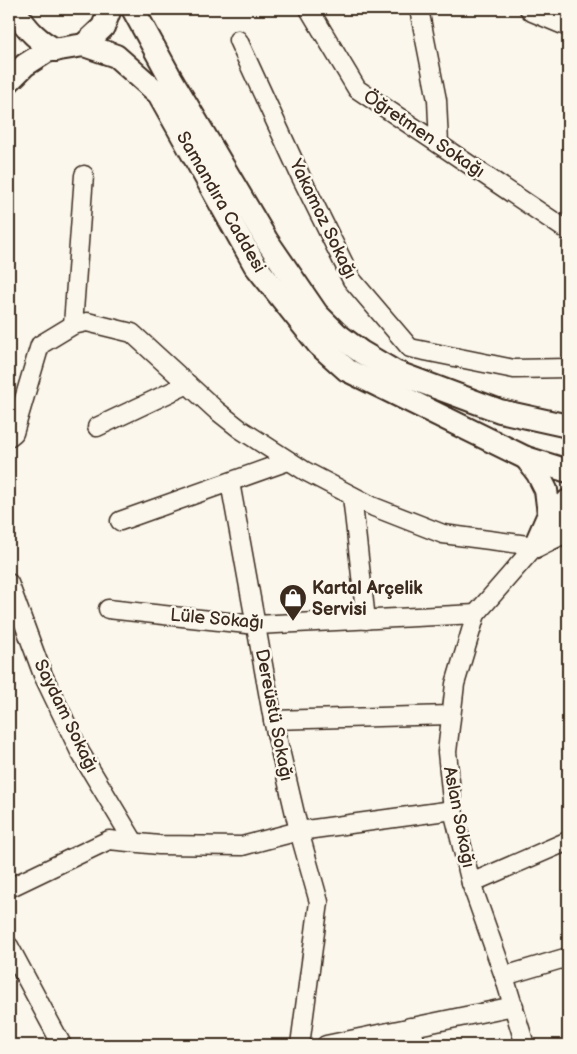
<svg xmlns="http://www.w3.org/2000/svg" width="577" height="1054" font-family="'Balsamiq Sans',sans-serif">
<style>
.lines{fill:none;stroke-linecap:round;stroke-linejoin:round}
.minor-casing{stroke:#3b2a1e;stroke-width:21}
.major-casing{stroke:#3b2a1e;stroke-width:26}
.minor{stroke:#fbf7ec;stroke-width:18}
.major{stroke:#fbf7ec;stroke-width:22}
.labels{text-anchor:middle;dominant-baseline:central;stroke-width:5;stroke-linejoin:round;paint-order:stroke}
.street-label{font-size:18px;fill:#3b2a1e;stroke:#fbf7ec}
.poi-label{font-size:18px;font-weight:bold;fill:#3b2a1e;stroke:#fbf7ec;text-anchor:start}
</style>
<rect width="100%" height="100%" fill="#fbf7ec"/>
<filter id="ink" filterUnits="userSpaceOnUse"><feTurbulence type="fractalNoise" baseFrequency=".02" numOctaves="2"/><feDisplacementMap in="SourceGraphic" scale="10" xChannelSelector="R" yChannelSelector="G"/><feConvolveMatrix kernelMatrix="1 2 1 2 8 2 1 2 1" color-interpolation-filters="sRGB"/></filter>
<g filter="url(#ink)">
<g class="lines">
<defs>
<g id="minor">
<polyline points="309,9 357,89 568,231"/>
<polyline points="419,9 437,100 439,144"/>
<polyline points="529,9 532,12 568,27"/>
<polyline points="238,40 301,177 352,280 410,348 514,369 568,368"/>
<polyline points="73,325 84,175"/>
<polyline points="97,427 188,384"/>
<polyline points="9,437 14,433 40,345 73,325 87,322 132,333 216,410 240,429 305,471 374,507 443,534 535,546"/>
<polyline points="230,482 273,720 299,831 453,810"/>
<polyline points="352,496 366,620"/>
<polyline points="120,521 288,461"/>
<polyline points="9,583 43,675 80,752 134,842"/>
<polyline points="108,609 256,625 476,614"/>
<polyline points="273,720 450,715"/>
<polyline points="471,883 568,841"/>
<polyline points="9,888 109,840 159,845 242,846 299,831 319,902 300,1045"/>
<polyline points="9,946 62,1045"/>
<polyline points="504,976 568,957"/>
<polyline points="410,1027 417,1045"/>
<polyline points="326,1045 514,1006"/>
<polyline points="525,1045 504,976 471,883 453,810 447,752 455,684 476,614 535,546"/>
</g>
<g id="major">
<polyline points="133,9 169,75 267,241 317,314 337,334 361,352 395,372 500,411 568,426"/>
<path d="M17,14c11,16 21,27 39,36"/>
<polyline points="84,45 103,27 110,9"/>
<polyline points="9,81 25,65 47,51 84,45 116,56 159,94 255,265 318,344 347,370 526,458 568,471"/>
<polyline points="526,458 538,474 546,490 549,514 535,546"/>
<polyline points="546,529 557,512 568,501"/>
<polyline points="536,546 568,530"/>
</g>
</defs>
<use href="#minor" class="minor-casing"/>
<use href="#major" class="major-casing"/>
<use href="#minor" class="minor"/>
<use href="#major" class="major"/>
</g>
</g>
<defs>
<symbol id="shop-pin" viewBox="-11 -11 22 30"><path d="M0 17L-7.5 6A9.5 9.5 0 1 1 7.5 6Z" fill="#3b2a1e" stroke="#fbf7ec"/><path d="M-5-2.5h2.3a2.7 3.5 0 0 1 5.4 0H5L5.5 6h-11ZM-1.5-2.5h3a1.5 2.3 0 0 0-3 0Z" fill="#fff"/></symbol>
</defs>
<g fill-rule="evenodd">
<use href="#shop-pin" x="277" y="582" width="32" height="43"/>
</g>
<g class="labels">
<g class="street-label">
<text transform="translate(424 134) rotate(34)">Öğretmen Sokağı</text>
<text transform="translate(221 202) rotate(60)">Samandıra Caddesi</text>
<text transform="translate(323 219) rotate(64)">Yakamoz Sokağı</text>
<text transform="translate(217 619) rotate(5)">Lüle Sokağı</text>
<text transform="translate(274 715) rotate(79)">Dereüstü Sokağı</text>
<text transform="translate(66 716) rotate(64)">Saydam Sokağı</text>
<text transform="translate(459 817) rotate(79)">Aslan Sokağı</text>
</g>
<g class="poi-label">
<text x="312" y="588">Kartal Arçelik<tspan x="312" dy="21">Servisi</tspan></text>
</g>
</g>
<rect width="577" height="1054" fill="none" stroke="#fbf7ec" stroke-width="30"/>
<rect x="15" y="15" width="547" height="1024" fill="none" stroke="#3b2a1e" stroke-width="2" filter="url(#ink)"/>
</svg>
